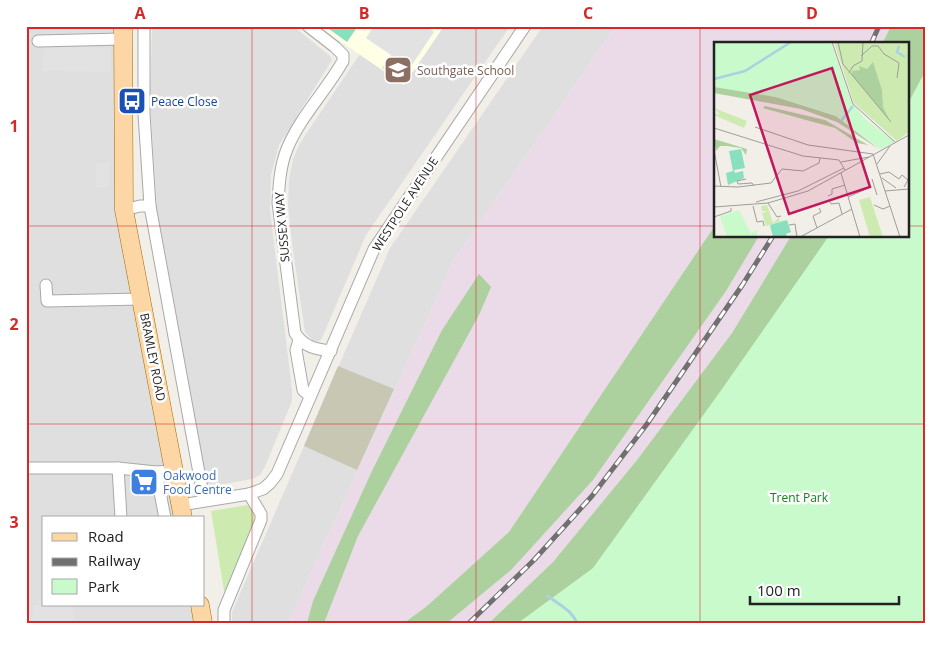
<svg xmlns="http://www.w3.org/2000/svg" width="952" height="649" font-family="'Open Sans',sans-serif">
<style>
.residential{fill:#e0dfdf}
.industrial{fill:#ebdbe8}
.education{fill:#ffffe5}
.construction{fill:#c7c7b4}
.grass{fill:#cdebb0}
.forest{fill:#add19e}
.park{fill:#c8facc}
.pitch{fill:#88e0be}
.parking{fill:#e2e2e2}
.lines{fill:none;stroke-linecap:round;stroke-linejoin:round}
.stream{stroke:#aad3df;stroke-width:3}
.minor-casing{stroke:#a9a9a9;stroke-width:13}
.primary-casing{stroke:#a06b00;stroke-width:19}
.minor{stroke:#fff;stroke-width:11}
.primary{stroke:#fcd6a4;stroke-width:18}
.rail-casing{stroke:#707070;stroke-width:5}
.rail{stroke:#fff;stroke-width:3;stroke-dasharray:9;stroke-linecap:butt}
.grid{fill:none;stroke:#d62828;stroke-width:1;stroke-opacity:0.55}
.labels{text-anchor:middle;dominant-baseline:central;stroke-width:5;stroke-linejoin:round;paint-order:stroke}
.education-label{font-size:12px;fill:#785e54;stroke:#fff;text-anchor:start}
.transit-label{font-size:12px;fill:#164399;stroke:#fff;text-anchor:start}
.street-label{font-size:12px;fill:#222;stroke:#fff}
.shop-label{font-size:12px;fill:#366cbe;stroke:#fff;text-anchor:start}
.park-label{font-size:12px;fill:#0c8416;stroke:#fff}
.inset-river{fill:none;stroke:#aad3df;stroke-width:2.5}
.inset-road{fill:none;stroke:#9f9d99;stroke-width:1}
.view{fill:#c2185b;fill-opacity:0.15;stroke:#c2185b;stroke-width:2.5}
.inset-edge{fill:none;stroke:#222;stroke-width:2.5}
.neatline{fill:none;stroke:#d62828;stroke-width:2}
.grid-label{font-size:16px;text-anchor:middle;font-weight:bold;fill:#d62828}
</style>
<rect width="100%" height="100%" fill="#f2efe9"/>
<g class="residential">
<polygon points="26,26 119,26 115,210 155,407 175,518 44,518 44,605 191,605 194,623 26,623"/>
<polygon points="152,26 293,26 330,56 332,60 279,145 271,175 270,210 292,389 292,401 266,464 261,474 252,479 214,486 207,484 157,210 150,105"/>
<polygon points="444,26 510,26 366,235 321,340 314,342 305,332 293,250 288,206 289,180 293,159 300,143 360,54 404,84"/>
<polygon points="543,26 616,26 454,260 288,623 232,623 232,612 390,248"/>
</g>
<polygon class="industrial" points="616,26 891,26 882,44 716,44 716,236 791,236 732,333 637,460 553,562 489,623 288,623 454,260"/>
<polygon class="education" points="318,26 444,26 404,85"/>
<polygon class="construction" points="338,366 394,389 357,470 304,446"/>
<polygon class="grass" points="248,505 255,513 254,526 226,592 224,591 211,511"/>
<g class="forest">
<polygon points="891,26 926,26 926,70 908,104 908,44 882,44"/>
<polygon points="716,224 716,236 759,236 726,291 593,480 511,570 447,623 404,623 426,607 509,532"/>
<polygon points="791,236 829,236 811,263 594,623 489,623 553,562 637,460 732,333"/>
<polygon points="479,274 491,287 479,315 358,536 324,623 307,623 313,601 371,473 442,330"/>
</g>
<polygon class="park" points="926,70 926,623 518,623 593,568 722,389 829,236 908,236 908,104"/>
<polygon class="pitch" points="325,26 358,26 347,42"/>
<g class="parking">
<polygon points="374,26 427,26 434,32 401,81 382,68 391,55 366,38"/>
<polygon points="44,46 111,48 111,72 42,71"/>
<rect x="96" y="163" width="13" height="24"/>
<polygon points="34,605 72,605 76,623 32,623"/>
</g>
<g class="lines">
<path class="stream" d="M548,596c11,9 23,13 29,27"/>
<defs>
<g id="minor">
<polyline points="144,26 144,114 150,206 204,500"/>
<path d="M308,26l27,21 8,8v6c-17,30 -43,56 -56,88 -7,17 -8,36 -9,54l17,130c9,14 20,16 36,18"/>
<polyline points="38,41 122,39"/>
<polyline points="124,210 140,206 150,206"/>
<polyline points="46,285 47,301 141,299"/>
<polyline points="299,340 296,350 303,390 310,396"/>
<polyline points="26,468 118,468 156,472 174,471"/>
<polyline points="118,468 121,518"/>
<polyline points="156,472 165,518"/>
<polyline points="181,505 249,494 263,489 270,483 277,474 374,249 525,26"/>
<polyline points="224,623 224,610 261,520 261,514 249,494"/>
</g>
<g id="primary">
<polyline points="123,26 124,210 183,518"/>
<polyline points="200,605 203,623"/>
</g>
</defs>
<use href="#minor" class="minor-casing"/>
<use href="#primary" class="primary-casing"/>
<use href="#minor" class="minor"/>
<use href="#primary" class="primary"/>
<defs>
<g id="rail">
<polyline points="871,44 879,26"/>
<polyline points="469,623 534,560 592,496 647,424 743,284 773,236"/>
</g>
</defs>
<use href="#rail" class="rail-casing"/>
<use href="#rail" class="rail"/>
</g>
<path class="grid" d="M252,26v597M476,26v597M700,26v597M26,226h690M908,226h18M26,424h900"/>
<defs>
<symbol id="school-square" viewBox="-11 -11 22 22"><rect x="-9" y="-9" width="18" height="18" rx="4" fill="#8d6e63" stroke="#fff"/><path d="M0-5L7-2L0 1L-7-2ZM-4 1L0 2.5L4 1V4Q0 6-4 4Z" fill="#fff"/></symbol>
<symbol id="bus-square" viewBox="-11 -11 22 22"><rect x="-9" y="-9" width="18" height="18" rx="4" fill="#1a4fb4" stroke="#fff"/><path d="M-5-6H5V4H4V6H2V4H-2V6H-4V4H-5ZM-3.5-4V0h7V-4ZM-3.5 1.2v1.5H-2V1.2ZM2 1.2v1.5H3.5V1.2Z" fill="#fff"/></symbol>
<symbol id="supermarket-square" viewBox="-11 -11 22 22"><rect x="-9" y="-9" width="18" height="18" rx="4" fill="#3f7fe0" stroke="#fff"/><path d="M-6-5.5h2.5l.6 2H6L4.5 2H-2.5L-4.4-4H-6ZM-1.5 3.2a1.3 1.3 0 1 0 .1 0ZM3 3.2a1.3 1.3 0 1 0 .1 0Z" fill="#fff"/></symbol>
</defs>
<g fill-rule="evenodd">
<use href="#school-square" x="382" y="54" width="32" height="32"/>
<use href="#bus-square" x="116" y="85" width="32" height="32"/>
<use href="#supermarket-square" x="128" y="466" width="32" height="32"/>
</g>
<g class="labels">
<g class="education-label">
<text x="417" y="70">Southgate School</text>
</g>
<g class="transit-label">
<text x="151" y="101">Peace Close</text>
</g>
<g class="street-label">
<text transform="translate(405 204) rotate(-57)">WESTPOLE AVENUE</text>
<text transform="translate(282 227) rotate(-95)">SUSSEX WAY</text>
<text transform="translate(153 357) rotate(79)">BRAMLEY ROAD</text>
</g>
<g class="shop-label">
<text x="163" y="475">Oakwood<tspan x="163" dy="14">Food Centre</tspan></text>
</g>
<g class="park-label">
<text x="799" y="497">Trent Park</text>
</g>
</g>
<g transform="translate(714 42)">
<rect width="195" height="195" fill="#f2efe9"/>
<path d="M120,0h75v90l-12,9 -43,-38zM0,66l33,13 -3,7 -30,-13v-2l6,2zM156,155l13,40h-13l-11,-37zM53,163l6,18 6,-6v4l6,-1 -19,6 -4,-13 7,-2h-7l-1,-5z" fill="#cdebb0"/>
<path d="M159,20l9,28 1,17 6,12 -37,-44v-4l8,-1 -1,-4 8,3zM0,34l122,40 43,33 -42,-27 -36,-13 -87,-16zM51,64l60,14 43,25 -11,-2 -22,-15 -72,-20zM0,97l33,10 -1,6 -5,-7 -14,-2h-7l-4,5z" fill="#add19e"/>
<path d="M0,0h117l20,60 14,17 30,23 -14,7 -45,-33 -61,-19 -61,-10zM25,168l13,25v-3l5,-2v7h-30l-7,-21z" fill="#c8facc"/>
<path d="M27,107l4,19 -11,2 1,3 8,-2 1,7 -16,7 -2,-12 7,-2 -4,-20zM73,178l4,12 -5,2 1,3h-14l-3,-12z" fill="#88e0be"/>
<path class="inset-river" d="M185,4l-2,6 8,5M0,37l31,-8 46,-29M127,79l12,-15"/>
<path class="inset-road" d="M118,0l21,62 43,39M124,0l5,22 48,58M147,14l11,-10h6l6,8 15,9 -2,15M135,31l4,-7 9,-5 1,-19M41,85l53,18 65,9 27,83M0,86l89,28 36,4 6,10M0,108l7,37M127,120l28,-5M163,122l13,-18M127,131l19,64M166,132l9,-2 10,7 3,-4 6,5 -4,7M168,136l14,10M32,137l-9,2 1,3 14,-1 2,3M158,137l5,16M0,144l24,1 33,-4 11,-14 21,2 16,-8 1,-5M171,149l24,-2M114,154l4,-2v-5l13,-4M134,155l18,-8M115,158l2,4 8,-1 3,11M42,160l42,-11 46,-23M54,161l9,14 4,-1M160,163l9,4 7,-3M39,164l4,16 6,-1 1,5M0,165l54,-4 40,-12 101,-56M0,175l17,-6v-3M75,183l6,-1 2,13M103,186l-4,-12 8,-4 -2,-4M86,195l52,-28"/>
<path class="view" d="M118,26l38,119 -81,27 -39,-119z"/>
<rect width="195" height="195" class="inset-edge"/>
</g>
<rect width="952" height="649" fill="none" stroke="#ffffff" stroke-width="55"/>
<rect x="42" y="516" width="162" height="90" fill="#ffffff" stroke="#a7a7a7"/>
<rect x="52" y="533" width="25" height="8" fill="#fcd6a4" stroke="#a7a7a7"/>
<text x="88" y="542" font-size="15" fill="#222222">Road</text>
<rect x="52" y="558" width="25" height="8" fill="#707070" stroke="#a7a7a7"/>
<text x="88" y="566" font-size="15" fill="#222222">Railway</text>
<rect x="52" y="579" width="25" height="15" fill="#c8facc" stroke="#a7a7a7"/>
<text x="88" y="592" font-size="15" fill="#222222">Park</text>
<path d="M750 596v8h149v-8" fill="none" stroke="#222222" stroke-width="2.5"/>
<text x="757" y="596" font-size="15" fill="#222222" stroke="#ffffff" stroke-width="4" paint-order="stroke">100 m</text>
<rect x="28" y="28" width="896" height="594" class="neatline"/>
<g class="grid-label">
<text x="140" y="19">A</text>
<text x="364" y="19">B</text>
<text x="588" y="19">C</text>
<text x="812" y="19">D</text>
<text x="14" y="132">1</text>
<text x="14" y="330">2</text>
<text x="14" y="528">3</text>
</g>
</svg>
